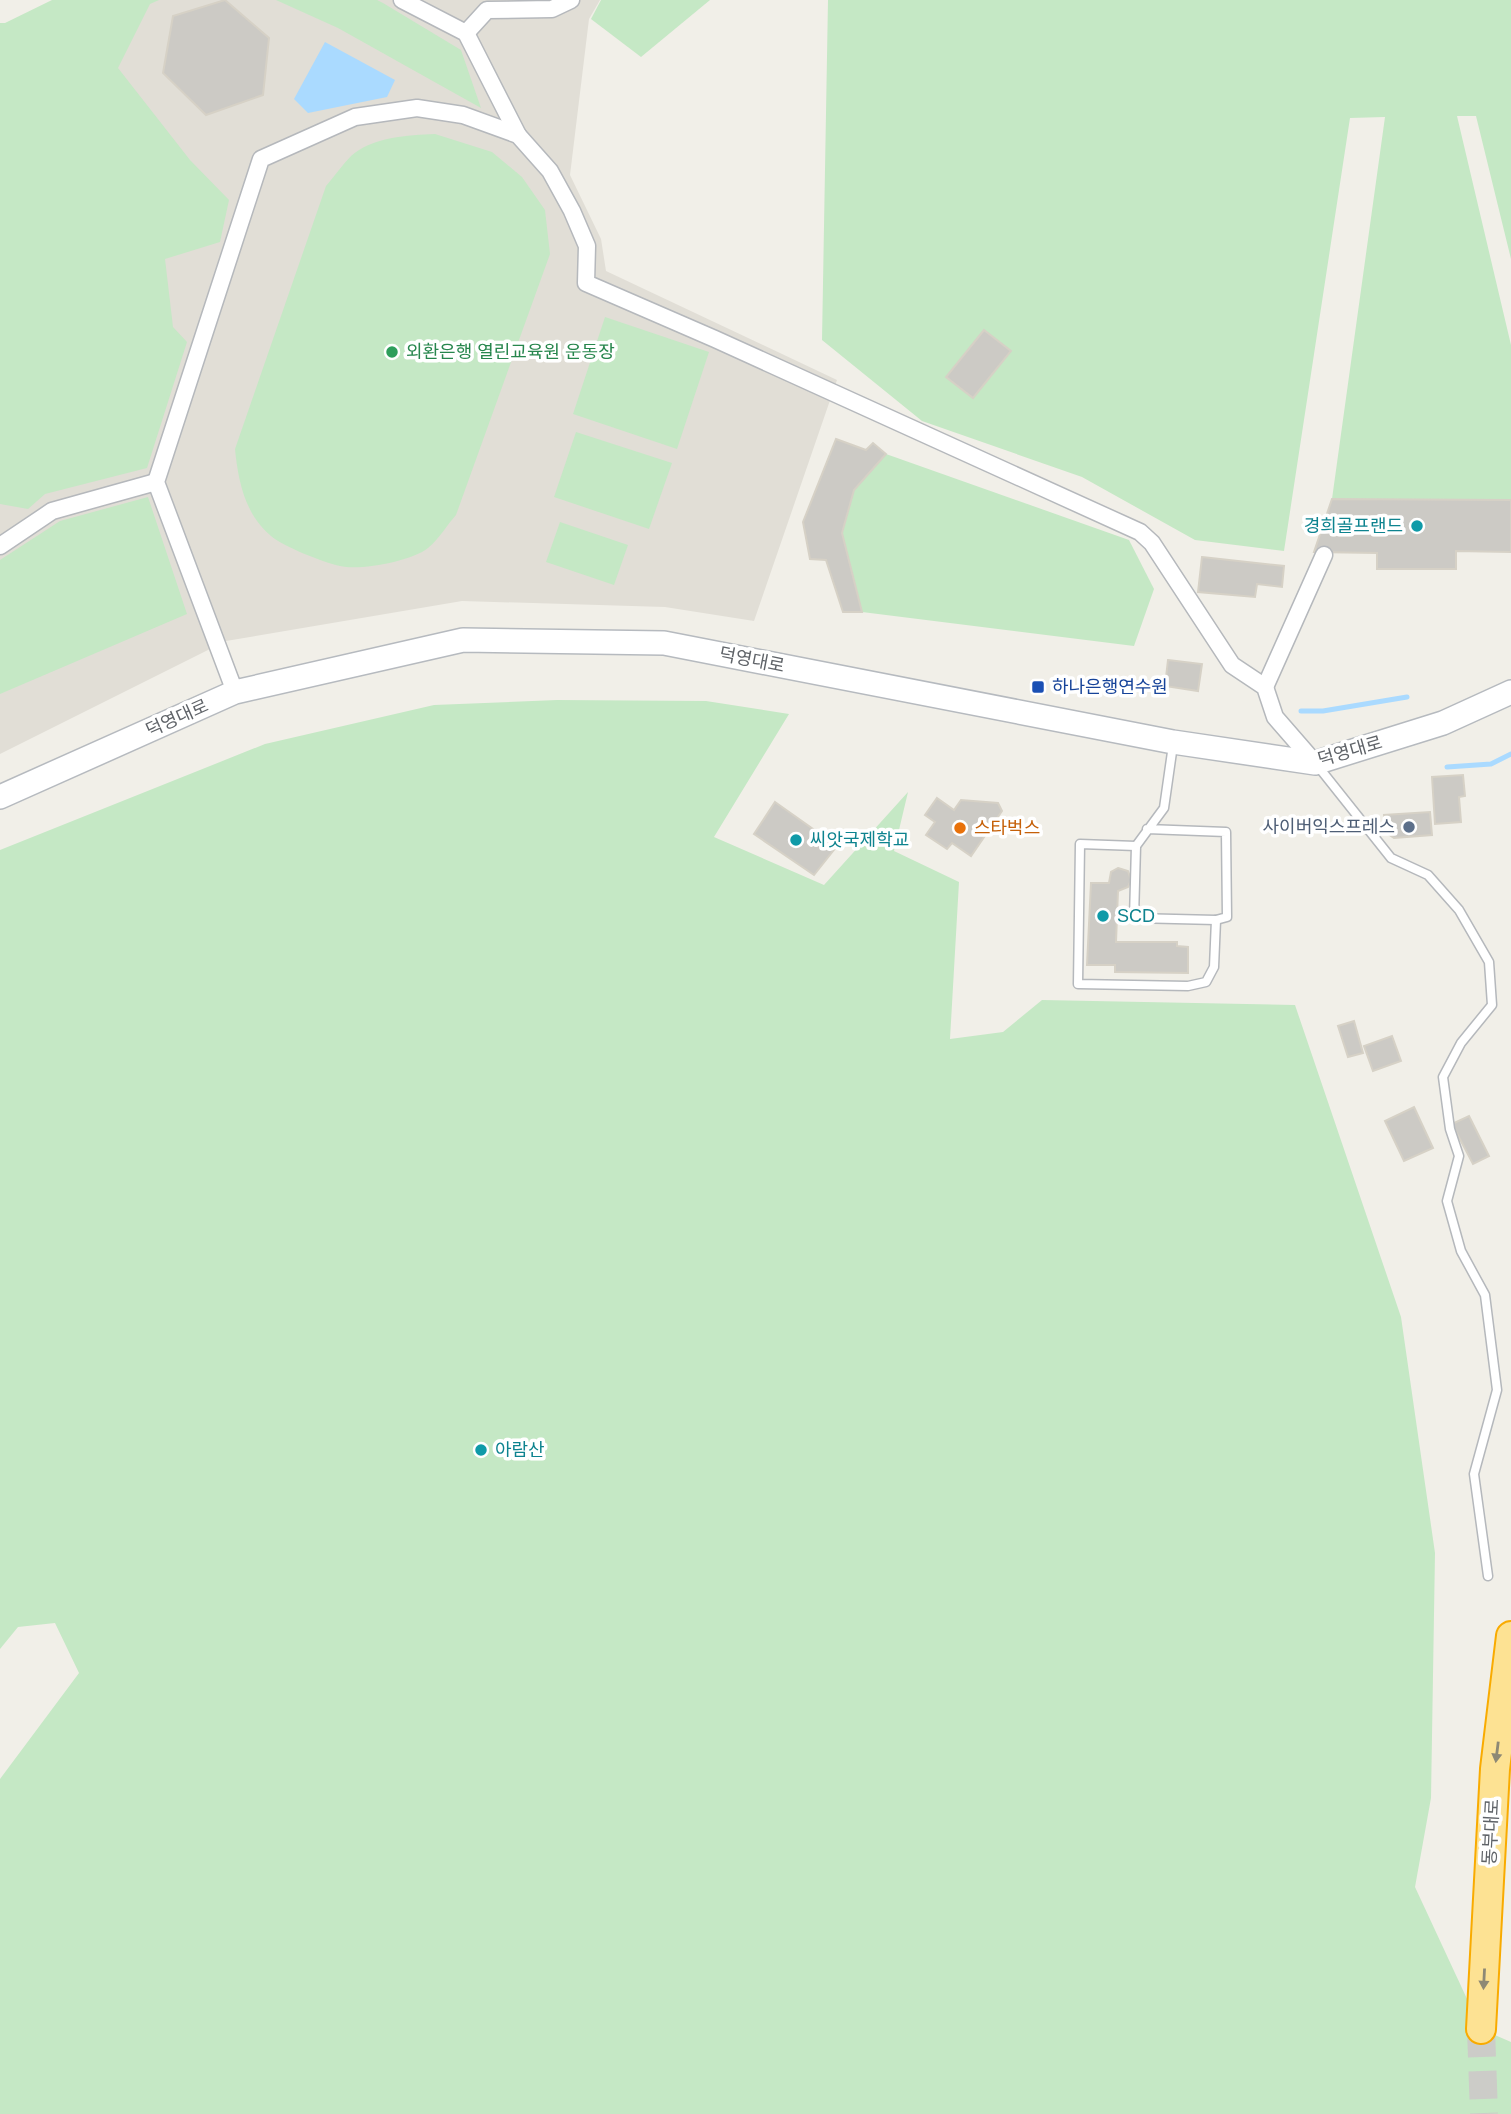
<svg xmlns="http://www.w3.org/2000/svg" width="1511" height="2114" font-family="Arial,'Noto Sans KR',sans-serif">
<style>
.education{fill:#e1ded6}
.green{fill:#c5e8c5}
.water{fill:#aadaff}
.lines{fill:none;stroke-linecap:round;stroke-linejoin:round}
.stream{stroke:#aadaff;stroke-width:5}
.building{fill:#cccac5;stroke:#d6d1c6;stroke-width:2}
.highway-tunnel{stroke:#ccccc8;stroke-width:28;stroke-dasharray:28 14;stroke-linecap:butt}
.lane-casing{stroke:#b5b8bc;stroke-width:11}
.street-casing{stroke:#b5b8bc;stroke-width:19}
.secondary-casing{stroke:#b6babf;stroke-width:26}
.highway-casing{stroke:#f9ab00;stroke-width:32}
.lane{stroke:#fff;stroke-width:8}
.street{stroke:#fff;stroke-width:16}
.secondary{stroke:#fff;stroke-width:23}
.highway{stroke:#fde293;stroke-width:28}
.oneway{fill:#8e8975}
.leisure-dot{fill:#2e9e5b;stroke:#fff;stroke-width:2.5}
.culture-dot{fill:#0f9aa8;stroke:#fff;stroke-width:2.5}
.transit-dot{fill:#1a4fb4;stroke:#fff;stroke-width:2.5}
.service-dot{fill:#5c6f8a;stroke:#fff;stroke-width:2.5}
.food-dot{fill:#e8710a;stroke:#fff;stroke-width:2.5}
.labels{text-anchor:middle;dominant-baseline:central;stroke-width:7;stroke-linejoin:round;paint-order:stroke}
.leisure-label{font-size:18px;fill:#27864d;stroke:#fff;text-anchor:start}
.culture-label{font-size:18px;fill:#0d838f;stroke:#fff;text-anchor:start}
.street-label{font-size:18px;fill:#5f6368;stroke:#fff}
.transit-label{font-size:18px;fill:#164399;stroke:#fff;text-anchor:start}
.service-label{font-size:18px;fill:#4e5e75;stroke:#fff;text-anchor:end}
.food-label{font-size:18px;fill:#c56008;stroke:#fff;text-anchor:start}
</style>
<rect width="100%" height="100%" fill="#f1efe8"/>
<polygon class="education" points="156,0 600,0 589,19 570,175 601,239 606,271 837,380 754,621 665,607 462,601 226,641 0,754 0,503 172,327 164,258 188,160 116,67 148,3"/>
<g class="green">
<polygon points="52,0 159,0 150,4 118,68 190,160 229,200 220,242 165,259 173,327 187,342 147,468 45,494 28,509 0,504 0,23 5,23"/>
<polygon points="276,0 377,0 383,3 461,50 481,108 338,28"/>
<polygon points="601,0 710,0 641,57 591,19"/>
<polygon points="828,0 1511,0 1511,259 1476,116 1457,116 1511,345 1511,500 1332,499 1385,117 1350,118 1284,551 1195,540 1082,477 922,421 822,340"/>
<path d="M435,134l57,18 30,25 23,33 5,44 -94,261c-9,10 -17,24 -28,33 -16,13 -68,23 -88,18 -15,-3 -58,-20 -69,-30 -26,-21 -33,-56 -36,-87l91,-263c8,-9 16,-21 25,-30 21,-19 57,-21 84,-22z"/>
<polygon points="605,317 709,352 677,449 573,414"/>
<polygon points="576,432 672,463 649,529 554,497"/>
<polygon points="886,454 1129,540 1154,589 1134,646 862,612 842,533 854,490"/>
<polygon points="148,497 187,614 0,694 0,560 60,521"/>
<polygon points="560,522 628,545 614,585 546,562"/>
<polygon points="557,700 706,701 789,714 714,837 824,885 908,792 894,851 959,882 950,1039 1003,1032 1042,1000 1295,1005 1401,1317 1435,1553 1431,1798 1415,1887 1481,2029 1511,2042 1511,2114 0,2114 0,1779 79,1673 55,1623 18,1627 0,1649 0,850 265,744 434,705"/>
</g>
<polygon class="water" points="325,42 395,80 387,97 308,113 294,99"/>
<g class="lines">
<g class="stream">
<polyline points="1301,711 1323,711 1407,697"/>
<polyline points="1447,767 1491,764 1511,754"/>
</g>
</g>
<g class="building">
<polygon points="225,0 269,38 263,95 206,115 163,73 173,16"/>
<polygon points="984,330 1011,351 973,398 946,377"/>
<polygon points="836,439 866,450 873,443 886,454 854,490 842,533 862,612 843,612 826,560 810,559 803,522"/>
<polygon points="1332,499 1511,500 1511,552 1456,551 1456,569 1377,569 1377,553 1314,552"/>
<polygon points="1202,557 1284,566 1282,587 1257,584 1255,597 1198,592"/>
<polygon points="1168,660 1202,664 1198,691 1165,686"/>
<polygon points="1463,775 1465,796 1459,797 1461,822 1435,824 1432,777"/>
<polygon points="937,798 954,810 961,800 998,803 1002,811 971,856 952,843 947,849 926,835 935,822 925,815"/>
<polygon points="775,802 837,846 814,875 754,834"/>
<polygon points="1430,812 1432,835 1394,838 1385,832 1384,815"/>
<polygon points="1118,868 1128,871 1131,880 1128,887 1118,891 1116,942 1177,942 1177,946 1188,947 1188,973 1115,972 1115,965 1087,965 1091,883 1109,883 1111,872"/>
<polygon points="1354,1021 1363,1053 1348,1057 1338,1026"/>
<polygon points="1392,1036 1401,1061 1373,1071 1364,1046"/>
<polygon points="1414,1107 1433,1148 1404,1161 1385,1121"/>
<polygon points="1469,1116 1489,1156 1473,1164 1452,1124"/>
</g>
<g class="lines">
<polyline class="highway-tunnel" points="1481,2029 1484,2114"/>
<defs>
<g id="lane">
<polyline points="1317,765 1391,858 1428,875 1459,910 1489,962 1492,1005 1461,1043 1443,1077 1450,1129 1459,1156 1447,1201 1461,1251 1485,1295 1497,1390 1474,1474 1488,1576"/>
<polyline points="1147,829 1226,832 1227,917 1216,920 1134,918 1136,846 1164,808 1173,745"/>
<polyline points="1136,846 1080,844 1078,984 1188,986 1206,982 1214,967 1216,920"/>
</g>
<g id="street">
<polyline points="402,0 466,33 518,135"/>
<polyline points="466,33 487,10 552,9 571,0"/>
<polyline points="0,546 52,511 156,482"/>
<polyline points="1265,687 1324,555"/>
<polyline points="235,692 156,482 261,159 355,117 417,108 463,115 518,135 550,171 572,211 587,246 586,283 715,339 1140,532 1152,543 1232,665 1265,687 1275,717 1315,763"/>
</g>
<polyline id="secondary" points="0,797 235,692 463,640 664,643 1173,742 1315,763 1443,723 1511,692"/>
<polyline id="highway" points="1481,2029 1495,1769 1511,1636"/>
</defs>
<use href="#lane" class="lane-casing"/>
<use href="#street" class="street-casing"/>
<use href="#secondary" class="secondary-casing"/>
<use href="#highway" class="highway-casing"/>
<use href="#lane" class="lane"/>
<use href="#street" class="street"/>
<use href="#secondary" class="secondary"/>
<use href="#highway" class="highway"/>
</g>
<defs><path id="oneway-solid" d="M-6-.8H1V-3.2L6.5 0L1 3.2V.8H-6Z" transform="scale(1.75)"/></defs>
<g class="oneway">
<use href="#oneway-solid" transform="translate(1497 1752) rotate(97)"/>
<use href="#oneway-solid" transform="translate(1484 1979) rotate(93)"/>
</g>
<circle class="leisure-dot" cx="392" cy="352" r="7"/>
<g class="culture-dot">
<circle cx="1417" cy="526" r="7"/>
<circle cx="796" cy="840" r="7"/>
<circle cx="1103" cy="916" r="7"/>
<circle cx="481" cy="1450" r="7"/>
</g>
<rect class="transit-dot" x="1031" y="680" width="14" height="14" rx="3.5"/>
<circle class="service-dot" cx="1409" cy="827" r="7"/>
<circle class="food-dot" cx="960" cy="828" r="7"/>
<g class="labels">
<g class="leisure-label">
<text x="406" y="352">외환은행 열린교육원 운동장</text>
</g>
<g class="culture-label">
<text x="1403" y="526" text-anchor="end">경희골프랜드</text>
<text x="810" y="840">씨앗국제학교</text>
<text x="1117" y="916">SCD</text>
<text x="495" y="1450">아람산</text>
</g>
<g class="street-label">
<text transform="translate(752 660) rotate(11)">덕영대로</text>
<text transform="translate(177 718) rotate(-24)">덕영대로</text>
<text transform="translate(1350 751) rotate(-16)">덕영대로</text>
<text transform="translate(1491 1832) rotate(-87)">동부대로</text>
</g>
<g class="transit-label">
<text x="1052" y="687">하나은행연수원</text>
</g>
<g class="service-label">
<text x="1395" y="827">사이버익스프레스</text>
</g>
<g class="food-label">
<text x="974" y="828">스타벅스</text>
</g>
</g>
</svg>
